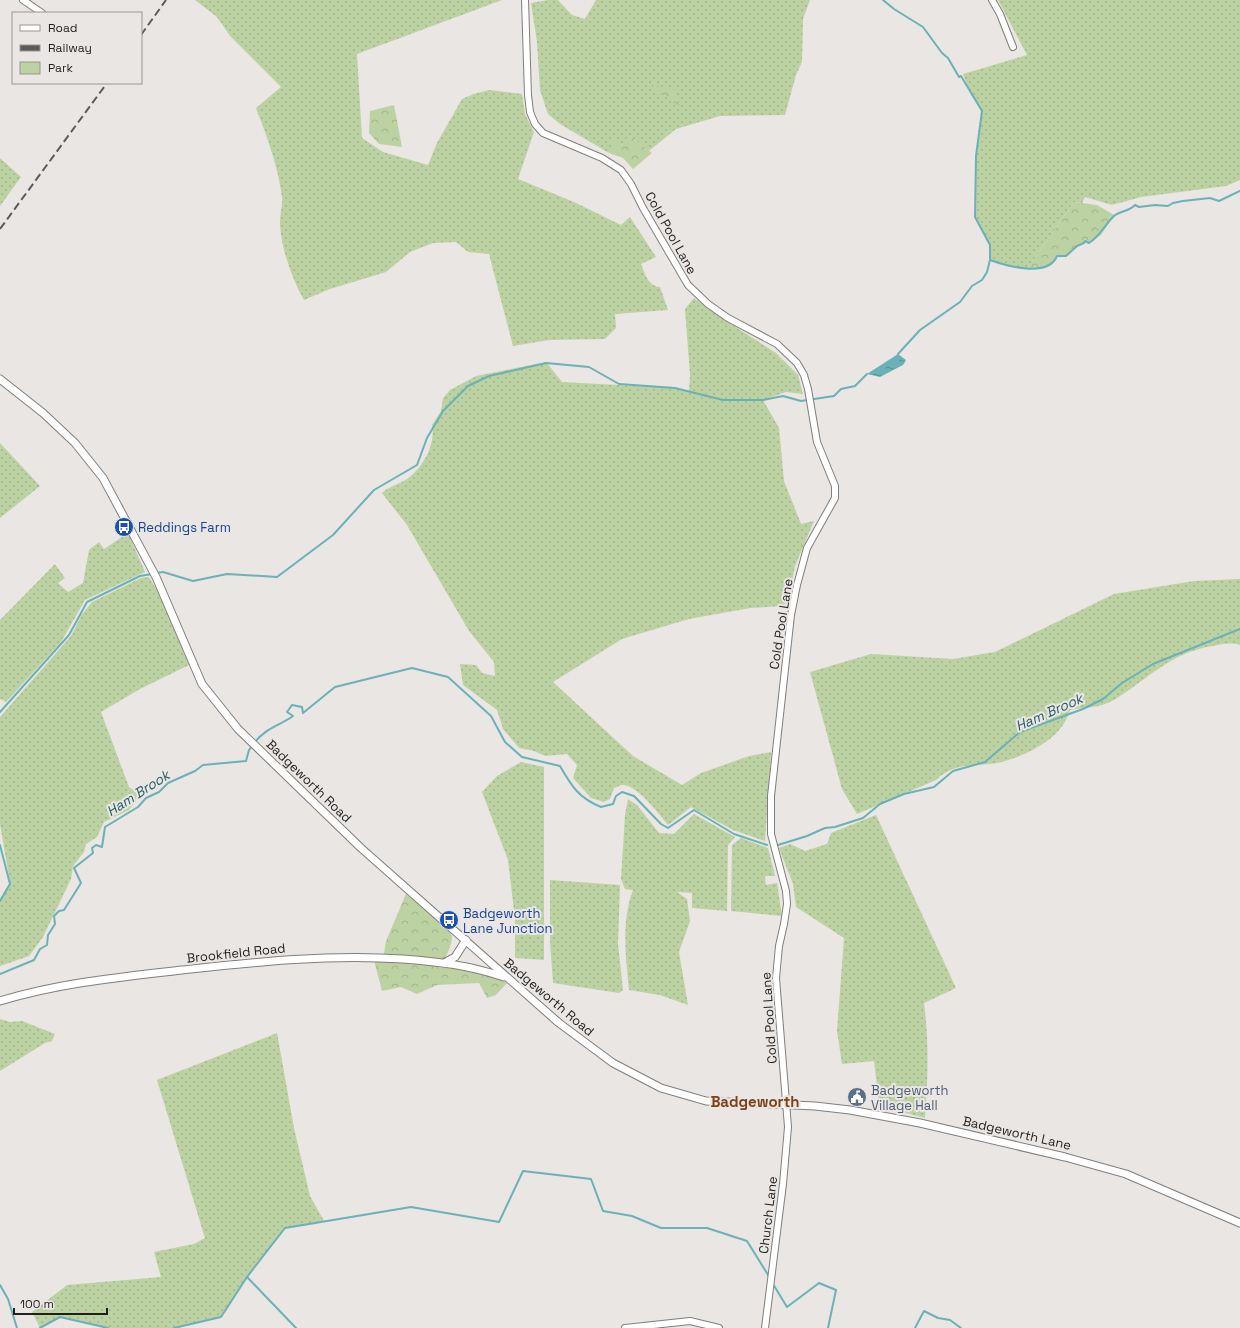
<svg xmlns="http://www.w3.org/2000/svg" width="1240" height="1328" font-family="'Space Grotesk',sans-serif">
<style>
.green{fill:url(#green-dots)}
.forest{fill:url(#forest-crowns)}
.water{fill:url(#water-ripples)}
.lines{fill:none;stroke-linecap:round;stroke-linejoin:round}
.stream{stroke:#6bb1b8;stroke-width:2}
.minor-casing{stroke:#827e7c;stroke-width:8}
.tertiary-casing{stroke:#827e7c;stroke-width:9}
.minor{stroke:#fff;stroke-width:6}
.tertiary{stroke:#fff;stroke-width:7}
.rail{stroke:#5d5b5a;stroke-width:2;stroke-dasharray:8 4;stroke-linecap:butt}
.labels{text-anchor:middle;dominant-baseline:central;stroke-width:4;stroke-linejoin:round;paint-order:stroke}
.street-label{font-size:13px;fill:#201f1e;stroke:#eae6e3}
.transit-label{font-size:13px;fill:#164399;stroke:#eae6e3;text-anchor:start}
.service-label{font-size:13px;fill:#4e5e75;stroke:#eae6e3;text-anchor:start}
.water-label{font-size:14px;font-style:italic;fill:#225d63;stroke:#eae6e3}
.quarter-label{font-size:15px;font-weight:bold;fill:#7f411a;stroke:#eae6e3}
</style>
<defs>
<pattern id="green-dots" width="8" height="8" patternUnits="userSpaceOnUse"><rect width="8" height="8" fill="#bcd2a3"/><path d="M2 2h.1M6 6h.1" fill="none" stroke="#a1b48c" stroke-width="1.8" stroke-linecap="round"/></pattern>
<pattern id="forest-crowns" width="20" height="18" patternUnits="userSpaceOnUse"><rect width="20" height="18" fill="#bcd2a3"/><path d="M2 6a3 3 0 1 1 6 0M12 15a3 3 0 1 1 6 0" fill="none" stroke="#a1b48c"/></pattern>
<pattern id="water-ripples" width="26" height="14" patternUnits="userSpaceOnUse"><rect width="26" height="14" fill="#6bb1b8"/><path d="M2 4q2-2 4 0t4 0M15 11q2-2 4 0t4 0" fill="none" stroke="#588f95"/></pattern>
</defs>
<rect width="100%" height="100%" fill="#eae6e3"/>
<g class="green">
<path d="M195,0h307l-145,54 5,84 21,14 45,13 9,-22 25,-44 12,-5 15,-4 33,4 3,20 9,18 -16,47 56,23 47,23 9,-8 26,40 -15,7c4,10 7,22 19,23l8,23 -53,4 1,14 -11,11 -56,1 -36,6 -24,-92 -21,-2 -12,-10 -23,1 -23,9 -24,20 -56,17 -26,11c-12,-21 -24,-55 -24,-79 0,-8 3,-16 2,-24 -4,-31 -15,-60 -26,-89l25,-21 -51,-51 -13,-19z"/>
<polygon points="548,0 558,0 572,15 585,19 596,0 810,0 803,19 802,62 796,75 785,115 720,116 676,129 649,151 630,136 622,145 614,141 609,153 560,124 548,114 540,90 537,42 531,3"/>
<polygon points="998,0 1240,0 1240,180 1226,186 1141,197 1112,205 1085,197 1082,203 1074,202 1028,268 1009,267 990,260 990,245 975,217 976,156 982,111 971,95 963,74 1027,55"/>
<polygon points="0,158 21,177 0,206"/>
<path d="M694,298l23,17 59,38 22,22 5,19 -17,-2 -23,8 16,28 5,53 17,43 13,-3 -19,45 -7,35 -5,5 -33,2 -61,11 -67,20 -69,43 80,74 49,29 19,-12 48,-17 22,-4 -6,89 -32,-11 -42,-23 -23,18c-9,-11 -31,-40 -45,-40 -3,0 -6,2 -9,3l-4,11 -6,3 -13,-4 -18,-20 4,-13 -10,-11 -22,2 -11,-5 -15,-3 -16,-19 -6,-19 -34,-25 -3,-21 16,1 6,8 13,3 -1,-14 -25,-31 -62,-106 -25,-32c9,-8 16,-8 25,-14 16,-11 29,-35 25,-54l9,-14 2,-13 7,-8 26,-14 70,-14 16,20 113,6 14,3 1,-16 -5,-66z"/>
<polygon points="0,443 40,486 0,518"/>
<polygon points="128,533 145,572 85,600 61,642 6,702 1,699 0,700 0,620 55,564 65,578 58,583 68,592 83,583 89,550 99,542 104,549"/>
<polygon points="149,577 158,592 189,665 140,689 101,712 129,787 140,795 129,810 104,822 97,837 86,844 84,852 73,866 71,879 43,937 29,956 0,966 0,899 10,882 0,824 0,717 71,636 82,614 92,602 141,578"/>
<path d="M1240,579v66c-9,-3 -18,-1 -27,1 -42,6 -65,33 -99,54 -14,8 -28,7 -44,10 -7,27 -40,44 -65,51 -27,8 -47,-2 -69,19l-79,34 -15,-25 -32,-117 61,-18 82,5 42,-7 119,-58 80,-13z"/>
<polygon points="521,762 544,767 544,960 515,958 515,919 508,860 482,792 497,776"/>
<path d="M628,799l9,6 22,28 15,1 20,-20 41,23 -7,8 -1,66 -35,-3v-15l-15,-1 10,7 3,22 -11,31 9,53 -28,-10 -31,-5c-3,-33 -8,-69 4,-100l-8,-1 -4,-10 4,-64z"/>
<path d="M876,815l80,173 -32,15c5,38 4,77 1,115l-27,-7 -18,-1 -6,-49 -32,3 -5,-33 7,-93 -48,-31 -3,-23 -14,-36 11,-4 15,7 22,-7 4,-11z"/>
<polygon points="741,838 768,848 775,876 765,876 766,885 777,883 782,916 731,911 732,845"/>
<polygon points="550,880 620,885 618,944 623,990 619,993 553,983 550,941"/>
<polygon points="0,1019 10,1022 22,1021 55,1034 52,1041 45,1043 0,1071"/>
<polygon points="277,1033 294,1128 310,1196 324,1221 285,1228 247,1277 221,1317 174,1328 108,1328 60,1317 40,1328 32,1312 67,1285 161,1277 154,1252 194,1244 205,1238 157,1080"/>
</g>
<g class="forest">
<polygon points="649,84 676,90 679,107"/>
<polygon points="394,105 402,147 379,144 369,133 370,111"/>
<polygon points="630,136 652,153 633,169 623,158 609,153 614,140 622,145 627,137"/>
<path d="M1074,202l23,3 17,10 -13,20 -12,8 -4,-2 -19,15h-9c-5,11 -18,13 -29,12z"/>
<path d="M406,894c10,8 45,32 46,43 0,8 -6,19 -9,27l51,13 13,6 -11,12 -9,3 -8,-15 -42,2 -20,9 -16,-7 -19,4 -8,-31h9l3,-19z"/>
</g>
<polygon class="water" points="898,354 906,360 903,365 880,377 867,374"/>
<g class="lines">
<g class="stream">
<polyline points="883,0 894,9 923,27 942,53 948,58 959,77 961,76 982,111 976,156 975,217 990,245 990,260 987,272 982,280 972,286 960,302 920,330 898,354"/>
<path d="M990,260c17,6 58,18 67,-4h9l11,-10 7,-3 1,-2 4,2c11,-7 15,-17 24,-26 5,-6 16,-5 22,-12l4,2 16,-2 13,1 5,-3 10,-2 27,-3 9,3 21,-10"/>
<polyline points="156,573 163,572 193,581 227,574 277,577 333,535 374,490 417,465 427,438 443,411 468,386 489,376 546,363 589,367 619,384 675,388 723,400 763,400 783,396 801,401 834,396 841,389 855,386 867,374"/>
<polyline points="0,712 69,635 87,602 140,576 152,574"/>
<path d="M255,742c11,-14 24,-16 38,-26l-6,-4 5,-7 10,2 1,6 32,-26 77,-19 36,9 43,39 14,26 17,15 38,9c12,21 19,32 41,41l12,-3 3,-8 6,-4 12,4 27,28 7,4 26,-18 40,24 33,11"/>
<polyline points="0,845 10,884 0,901"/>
<polyline points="778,845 807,836 825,828 835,827 863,818 880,804 904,794 934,787 953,771 985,762 1020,732 1083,709 1103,699 1122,683 1153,664 1240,629"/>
<polyline points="0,974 34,960 40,949 47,945 48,935 55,924 54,916 59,911 64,910 81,883 74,868 93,853 92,848 96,845 102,847 105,827 138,807 146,798 159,792 168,783 195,771 203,765 246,761 249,750 252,746"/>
<polyline points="247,1277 296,1328"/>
<polyline points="773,1284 787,1307 819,1283 836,1290 828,1328"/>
<polyline points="0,1285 8,1299 17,1328"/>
<polyline points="40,1328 60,1317 108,1328"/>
<polyline points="174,1328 221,1317 247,1277 285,1228 411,1207 499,1222 523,1171 591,1179 603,1211 632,1216 661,1228 707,1228 747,1241 770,1278"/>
<polyline points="915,1328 924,1311 938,1318 950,1320 961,1328"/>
</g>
<defs>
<g id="minor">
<polyline points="23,0 42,13"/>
<polyline points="525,0 528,95 530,112 535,124 543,133 602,158 621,170 631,184 643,208 688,285 708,304 728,318 777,344 797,363 804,375 808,389 817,442 835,486 835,498 807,548 797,585 791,615 771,796 771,834 786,891 787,904 784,924 779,946 776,978 788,1127 783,1184 765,1328"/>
<polyline points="992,0 1000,14 1013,47"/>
<polyline points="625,1328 690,1321 719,1328"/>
</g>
<g id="tertiary">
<polyline points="0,379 43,413 75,443 103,478 156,577 202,684 238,729 361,848 517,986 559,1023 613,1063 661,1088 706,1101 815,1106 850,1110 920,1123 1065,1157 1126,1174 1240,1223"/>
<polyline points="446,962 455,957 466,940"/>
<path d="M0,1001c59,-18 121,-24 182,-31 74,-8 146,-16 221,-11 37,3 65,6 101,18"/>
</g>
</defs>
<use href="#minor" class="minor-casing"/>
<use href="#tertiary" class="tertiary-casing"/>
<use href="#minor" class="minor"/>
<use href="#tertiary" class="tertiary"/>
<g class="rail">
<polyline points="141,35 166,0"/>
<polyline points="0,229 107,83"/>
</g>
</g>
<defs>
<symbol id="bus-disc" viewBox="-11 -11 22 22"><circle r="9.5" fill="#1a4fb4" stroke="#eae6e3"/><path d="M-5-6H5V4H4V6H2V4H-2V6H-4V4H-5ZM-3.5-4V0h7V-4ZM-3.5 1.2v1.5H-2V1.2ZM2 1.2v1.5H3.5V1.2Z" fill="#fff"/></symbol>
<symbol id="civic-disc" viewBox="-11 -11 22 22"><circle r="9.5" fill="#5c6f8a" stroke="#eae6e3"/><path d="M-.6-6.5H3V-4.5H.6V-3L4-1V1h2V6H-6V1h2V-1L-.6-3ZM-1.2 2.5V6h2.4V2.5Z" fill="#fff"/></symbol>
</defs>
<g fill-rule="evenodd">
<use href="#bus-disc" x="113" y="516" width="22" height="22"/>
<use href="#bus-disc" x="438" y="909" width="22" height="22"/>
<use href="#civic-disc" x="846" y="1086" width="22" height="22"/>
</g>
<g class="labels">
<g class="street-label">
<text transform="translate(671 233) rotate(61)">Cold Pool Lane</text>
<text transform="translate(781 624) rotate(-81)">Cold Pool Lane</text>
<text transform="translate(309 781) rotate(44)">Badgeworth Road</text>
<text transform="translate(236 953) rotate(-6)">Brookfield Road</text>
<text transform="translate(549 997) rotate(40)">Badgeworth Road</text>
<text transform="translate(769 1018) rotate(-94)">Cold Pool Lane</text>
<text transform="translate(1017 1133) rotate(13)">Badgeworth Lane</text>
<text transform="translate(768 1215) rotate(-83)">Church Lane</text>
</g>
<g class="transit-label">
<text x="138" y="527">Reddings Farm</text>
<text x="463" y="913">Badgeworth<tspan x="463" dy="15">Lane Junction</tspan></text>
</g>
<g class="service-label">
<text x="871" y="1090">Badgeworth<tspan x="871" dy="15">Village Hall</tspan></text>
</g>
<g class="water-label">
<text transform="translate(1049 712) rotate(-24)">Ham Brook</text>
<text transform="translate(138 793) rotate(-33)">Ham Brook</text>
</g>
<g class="quarter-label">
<text x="755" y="1101">Badgeworth</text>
</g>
</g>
<rect x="12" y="12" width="130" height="72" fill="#eae6e3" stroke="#999694"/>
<rect x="20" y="25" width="20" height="6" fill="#ffffff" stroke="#999694"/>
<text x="48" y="32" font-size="12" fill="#201f1e">Road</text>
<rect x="20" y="45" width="20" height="6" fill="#5d5b5a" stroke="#999694"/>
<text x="48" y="52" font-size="12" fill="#201f1e">Railway</text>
<rect x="20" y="62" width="20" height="12" fill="#bcd2a3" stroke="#999694"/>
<text x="48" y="72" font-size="12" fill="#201f1e">Park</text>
<path d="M14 1308v6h93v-6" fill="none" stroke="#201f1e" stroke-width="2"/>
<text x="20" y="1308" font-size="12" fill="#201f1e" stroke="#eae6e3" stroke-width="3" paint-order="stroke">100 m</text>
</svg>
